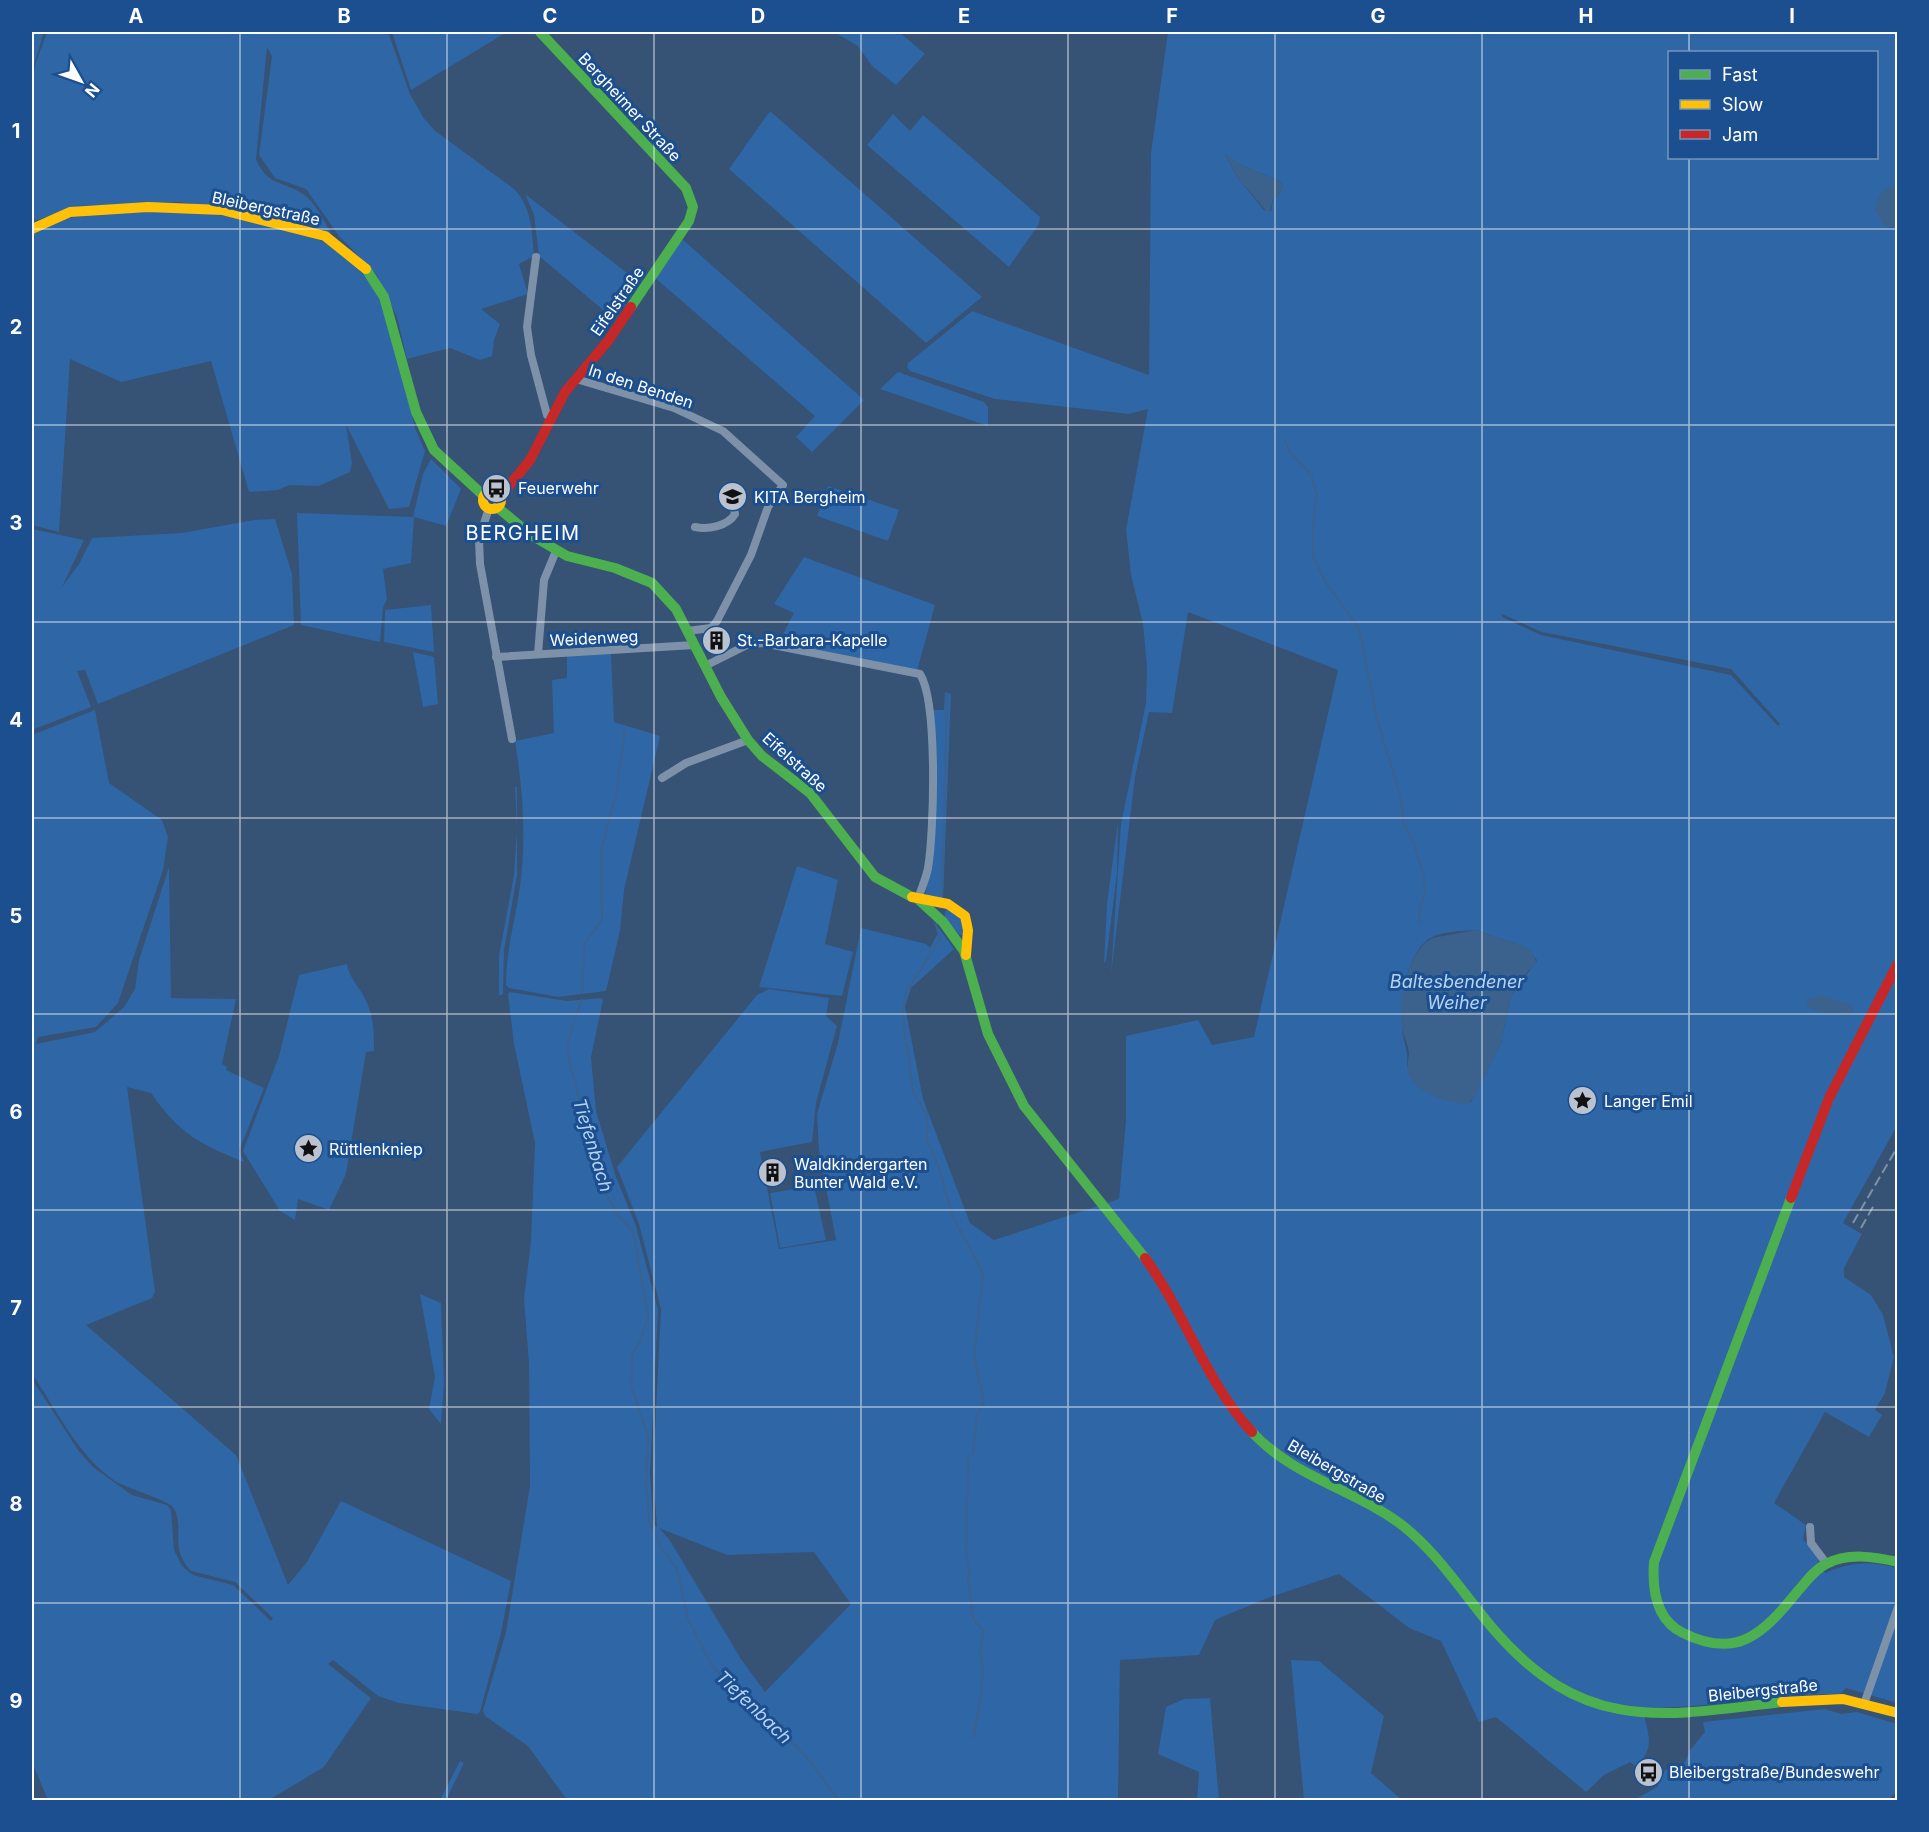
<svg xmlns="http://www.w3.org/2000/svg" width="1929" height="1832" font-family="Inter,sans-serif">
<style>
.green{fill:#2f66a5;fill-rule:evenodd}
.water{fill:#3b618d}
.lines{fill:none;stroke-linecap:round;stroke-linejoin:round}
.stream{stroke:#3b618d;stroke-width:2}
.street{stroke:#7d92a8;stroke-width:8}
.fast{stroke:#4caf50;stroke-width:10}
.slow{stroke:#ffc107;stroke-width:10}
.jam{stroke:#c62828;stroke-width:10}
.rail{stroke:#7e92a7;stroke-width:2;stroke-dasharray:10 4.5;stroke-linecap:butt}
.grid{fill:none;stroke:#fff;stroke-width:1.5;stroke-opacity:0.55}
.labels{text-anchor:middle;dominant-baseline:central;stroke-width:6;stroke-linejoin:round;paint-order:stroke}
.street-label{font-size:16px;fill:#fff;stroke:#1b4f8f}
.poi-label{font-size:16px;fill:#fff;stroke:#1b4f8f;text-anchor:start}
.water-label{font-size:18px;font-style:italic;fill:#b5d3f5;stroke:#1b4f8f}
.quarter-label{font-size:20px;letter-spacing:1.5px;fill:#fff;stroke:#1b4f8f}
.neatline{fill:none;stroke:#fff;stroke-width:2}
.grid-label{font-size:20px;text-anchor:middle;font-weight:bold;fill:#fff}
</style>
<rect width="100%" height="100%" fill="#365274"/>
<g class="green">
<polygon points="32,32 44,32 32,72"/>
<path d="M47,32h341l22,62 13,23 11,13 80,59c18,19 18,42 20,67l-15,8 9,30 -47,15 19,15 -6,16 -2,16 -12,4 -30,-12 -43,11 -10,-42 -20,-42 -38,-39 -33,-47 -31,-11 -16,-23 13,-99 -5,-9 -11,112c12,30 32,21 52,39 10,9 17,25 24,37l-32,-15 -120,-18 -102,4 -46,16v-135l3,-22z"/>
<polygon points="392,32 507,32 411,90"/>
<polygon points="834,32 899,32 925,54 896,85 872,66 858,46"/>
<path d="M1168,32h729v155l-7,41 8,1v895l-55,99 19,11 -18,34v9l27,18 12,20 11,42 -9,36 -10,17 7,5 -13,22 -44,-25 -51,91 32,22 -3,14 11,13 11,21c25,-11 45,-13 72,-5v135l-51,-15 -6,6c-66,-1 -131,15 -197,14 4,26 14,38 -7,59l-6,-5 -26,13 -18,17 -90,-75 -17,5 -38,-81 -32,-13 -70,-54 -74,25 -50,21 -16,35 -79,5 -2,140h-551l-39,-54 -43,-30 -2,-6 23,-78 24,-146 -1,-123 -5,-64 7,-58 4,-98 -21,-99 -6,-50 2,-2 57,9 34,-3 2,2 -12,57 5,54 20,66 20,49 22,84 -8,162 3,52 4,3 -4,-55 8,-163 -22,-85 -22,-57 140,-172 12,-6 60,9 -3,18 11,10 -21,77 -4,39 -52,10 19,97 57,-9 -17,-89 -2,-37 21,-71 23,-115 65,16 4,4 8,-15 -5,-13 21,29 -43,39 -6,19 18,92 11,29 36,95 24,17 125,-41 7,-79v-84l72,-16 14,25 42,-8 84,-367 -150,-58 -16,101 -23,-1 -14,65 -24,198 10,-151 25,-121 1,-35 -4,-44 -12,-49 -5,-45 22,-121 -19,5 -134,-15 -85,-28 -3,-4 1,-4 64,-52 177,64 2,-222zM1670,52h206v106h-206zM1225,154l13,10 41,17 4,5 -4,8 -6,6 -2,11 -7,-1 -27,-33zM1502,614l40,18 189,37 49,55 -2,2 -47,-51 -190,-40 -39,-18zM1476,930l49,17 12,13 -26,36 -10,47 -30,59 -64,-36c2,-17 -5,-26 -5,-41 -1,-25 4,-67 24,-84 11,-10 37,-10 50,-11zM659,1528l68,27 87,-3 37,52 -86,88 -24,-33 -72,-120z"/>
<polygon points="770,111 982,297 926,343 729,169"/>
<polygon points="893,114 910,131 923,115 1040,217 1039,224 1009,267 867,145"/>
<polygon points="525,194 640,283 615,320 539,256 534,215"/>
<polygon points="181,211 238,217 299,229 337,249 358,268 374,289 389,318 415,428 425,451 409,507 389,509 346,425 352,463 350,472 319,486 289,485 278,490 249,492 211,361 121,382 70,359 59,532 32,525 32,231 69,218 107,213"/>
<polygon points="682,239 864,400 812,452 796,437 815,416 654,277"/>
<polygon points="898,372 984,402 988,407 988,426 880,389"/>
<polygon points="431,459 461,489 446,526 414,517 411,563 383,569 387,599 383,608 380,642 301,625 297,513 413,517 423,474"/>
<polygon points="828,486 899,510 888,541 817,516"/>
<polygon points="275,519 292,574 294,625 98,704 85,670 77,671 91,707 32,730 32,529 84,540 62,587 79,564 92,538 182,533 254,520"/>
<polygon points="804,557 935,605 917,671 778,644 794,613 774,604"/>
<polygon points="431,605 434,652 384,642 385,610"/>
<polygon points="413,652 434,657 438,704 423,707"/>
<path d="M611,654l3,68 46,14 -36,154 -4,41 -14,60 -48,6 -49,-9 -3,-3c0,-32 8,-61 13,-92 8,-50 4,-102 -4,-152l39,-8 -2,-53 15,-2v-22z"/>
<polygon points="945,692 951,694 943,900 925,898 929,870 930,710 944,710"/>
<path d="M95,710l14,73 53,37 6,17 -5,33 -45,133 -22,24 -58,10 -2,7 59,-12 29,-25 11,-18 4,-29 30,-93 2,131 65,1 -14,65 5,3 -1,3 38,18 -25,63 5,11c-44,-18 -65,-28 -93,-69l-24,-6 28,205 -3,6 -66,27 150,130 52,130 19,-23 34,-61 170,80 -10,52 -21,79 -3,2 -78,-11 -21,-7 -45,-36 -5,4 43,34 -47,69 -55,33h-221l-16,-38v-383l46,71 15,17 39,28 35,10 4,5 3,40 8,16 11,9 40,10 38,36 2,-3 -38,-36 -44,-11c-23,-24 -5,-43 -18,-64 -4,-6 -46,-19 -58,-26 -37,-25 -58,-71 -83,-107v-639z"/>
<polygon points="515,787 517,787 517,875 504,950 503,994 499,996 499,956 514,875 517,829"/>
<polygon points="1118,822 1117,873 1106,961 1104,963 1107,903"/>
<polygon points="797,866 838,880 825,944 853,952 842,996 759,987"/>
<polygon points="946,909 949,909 964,922 963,935 960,935 944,918"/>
<path d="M347,964c2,15 15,25 20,39 7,16 7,31 7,48l-8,1 -20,122 -17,36 -31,-11 -3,21 -15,-9 -37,-60 36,-95 20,-81z"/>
<polygon points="814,1186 826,1240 780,1248 770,1193"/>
<polygon points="420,1294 441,1303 444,1383 441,1424 429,1409 435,1377"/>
<polygon points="1291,1660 1319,1661 1384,1716 1371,1773 1402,1800 1304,1800"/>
<polygon points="1210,1698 1219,1800 1197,1800 1199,1772 1158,1754 1166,1707 1184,1699"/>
<polygon points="1825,1709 1841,1714 1857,1712 1897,1724 1897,1791 1888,1800 1634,1800 1657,1787 1665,1770 1684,1764 1690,1750 1705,1732 1703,1722"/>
<polygon points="460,1761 464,1763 446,1800 440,1800"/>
</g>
<g class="water">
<polygon points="1225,153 1238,164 1279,181 1283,186 1279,194 1273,200 1269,214 1237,177"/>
<polygon points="1890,187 1897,187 1897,229 1884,225 1875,210 1879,195"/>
<path d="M1476,930l49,17 7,5 5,11 -9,8 -17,25 -10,47 -27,55 -7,6c-18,-1 -48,-10 -57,-27 -4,-8 -2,-15 -1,-23 0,-9 -6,-18 -7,-27 -4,-27 5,-75 30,-89z"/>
<polygon points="1821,995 1853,1006 1854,1010 1850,1016 1818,1012 1807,1007 1807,1000"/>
</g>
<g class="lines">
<g class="stream">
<polyline points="1285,441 1289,451 1311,475 1317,494 1313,525 1313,556 1326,583 1359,628 1378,723 1400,795 1404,824 1415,846 1424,877 1425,894 1420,907 1419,923"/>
<polyline points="942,897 947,694"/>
<polyline points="936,924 940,939 907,991 902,1009 913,1092 927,1115 927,1140 939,1168 952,1215 983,1273 974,1356 984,1401 977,1416 973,1453 968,1460 966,1555 970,1573 968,1580 973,1617 977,1624 984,1631 980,1651 983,1669 980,1704 973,1738"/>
<polyline points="582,993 584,944 602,920 601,850 616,795 625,729"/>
<polyline points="575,1018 582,1000"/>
<polyline points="573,1024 567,1050 587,1132 604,1191 618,1215 633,1231 648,1317 640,1342 632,1354 631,1386 648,1436 646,1483 650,1523 661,1547 677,1569 688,1619 712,1666 746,1702 774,1723 809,1760 838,1800"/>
</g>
<g class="street">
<polyline points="536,257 527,327 531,355 547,415 552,418"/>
<polyline points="576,379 674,408 723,431 783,485 768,507 751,555 717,621 711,628 687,631"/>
<polyline points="489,508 479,539 480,564 512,739"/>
<path d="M695,527c13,3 33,-1 40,-13l-1,-5"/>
<polyline points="538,654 544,580 556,551"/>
<polyline points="496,657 694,645"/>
<path d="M705,666l44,-22 13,-1 158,31c18,28 14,159 8,194 -2,11 -7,21 -10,31"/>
<polyline points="662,778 686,763 748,740"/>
<polyline points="1810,1527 1811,1543 1826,1563"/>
<polyline points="1864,1704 1898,1607"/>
</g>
<g class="fast">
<polyline points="540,32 686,188 693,207 689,221 631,307"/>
<polyline points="366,269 384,297 416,412 434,450 484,496"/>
<polyline points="497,507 531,535 567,556 615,568 652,583 676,609 721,697 748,740 762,756 810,793 875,877 912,897"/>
<polyline points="918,899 943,922 964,951 988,1034 1024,1106 1145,1258"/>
<path d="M1791,1198l-137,364c-2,27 2,58 29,71 54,27 80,1 114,-41 9,-10 17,-22 29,-28 22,-12 49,-7 72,-2"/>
<path d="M1252,1432c41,45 102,57 150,93 37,29 62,70 93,106 89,102 165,86 287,71"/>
</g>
<g class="slow">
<polyline points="32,229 70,212 148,207 222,210 325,236 366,269"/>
<circle cx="492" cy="500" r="9"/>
<polyline points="912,897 948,904 965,916 968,930 966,955"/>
<polyline points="1782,1702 1843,1699 1898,1713"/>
</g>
<g class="jam">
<polyline points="500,497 530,460 565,392 608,341 631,307"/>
<polyline points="1791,1198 1829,1098 1898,963"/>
<path d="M1145,1258c40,55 60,123 107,174"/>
</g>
<g class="rail">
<polyline points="1853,1223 1898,1146"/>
<polyline points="1861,1228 1874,1205"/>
</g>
</g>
<path class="grid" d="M240,32v1768M447,32v1768M654,32v1768M861,32v1768M1068,32v1768M1275,32v1768M1482,32v1768M1689,32v20M1689,158v1642M32,229h1866M32,425h1866M32,622h1866M32,818h1866M32,1014h1866M32,1210h1866M32,1407h1866M32,1603h1866"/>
<defs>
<symbol id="bus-disc" viewBox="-11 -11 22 22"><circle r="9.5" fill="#b9c2ce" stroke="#1b4f8f"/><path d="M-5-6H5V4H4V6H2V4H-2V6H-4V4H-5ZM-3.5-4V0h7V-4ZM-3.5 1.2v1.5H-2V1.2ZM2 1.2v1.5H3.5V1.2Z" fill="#111"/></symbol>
<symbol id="school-disc" viewBox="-11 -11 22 22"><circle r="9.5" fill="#b9c2ce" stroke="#1b4f8f"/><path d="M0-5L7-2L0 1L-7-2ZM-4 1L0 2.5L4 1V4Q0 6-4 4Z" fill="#111"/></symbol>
<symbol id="building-disc" viewBox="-11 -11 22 22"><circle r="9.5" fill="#b9c2ce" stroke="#1b4f8f"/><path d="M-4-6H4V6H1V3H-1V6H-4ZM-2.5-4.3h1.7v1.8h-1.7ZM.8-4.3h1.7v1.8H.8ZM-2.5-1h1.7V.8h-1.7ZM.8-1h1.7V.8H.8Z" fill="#111"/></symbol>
<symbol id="sight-disc" viewBox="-11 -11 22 22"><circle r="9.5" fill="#b9c2ce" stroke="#1b4f8f"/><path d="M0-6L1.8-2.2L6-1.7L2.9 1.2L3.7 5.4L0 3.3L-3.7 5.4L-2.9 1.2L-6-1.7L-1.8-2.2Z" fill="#111"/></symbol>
</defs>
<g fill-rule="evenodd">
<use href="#bus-disc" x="480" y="472" width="33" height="33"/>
<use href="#school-disc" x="716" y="480" width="33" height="33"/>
<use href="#building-disc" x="700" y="624" width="33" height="33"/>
<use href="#sight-disc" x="1566" y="1084" width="33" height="33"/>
<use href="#sight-disc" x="292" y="1132" width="33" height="33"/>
<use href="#building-disc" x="756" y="1156" width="33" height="33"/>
<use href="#bus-disc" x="1632" y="1756" width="33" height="33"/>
</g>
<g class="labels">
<g class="street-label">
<text transform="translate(630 107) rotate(47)">Bergheimer Straße</text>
<text transform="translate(266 208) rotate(12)">Bleibergstraße</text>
<text transform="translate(617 301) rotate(-55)">Eifelstraße</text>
<text transform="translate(641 386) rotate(18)">In den Benden</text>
<text transform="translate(594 638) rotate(-3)">Weidenweg</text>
<text transform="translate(795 762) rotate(42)">Eifelstraße</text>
<text transform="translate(1337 1471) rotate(30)">Bleibergstraße</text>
<text transform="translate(1763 1690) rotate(-6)">Bleibergstraße</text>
</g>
<g class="poi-label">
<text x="518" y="488">Feuerwehr</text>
<text x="754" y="497">KITA Bergheim</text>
<text x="737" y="640">St.-Barbara-Kapelle</text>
<text x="1604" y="1101">Langer Emil</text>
<text x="329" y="1149">Rüttlenkniep</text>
<text x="794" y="1164">Waldkindergarten<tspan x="794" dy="18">Bunter Wald e.V.</tspan></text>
<text x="1669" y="1772">Bleibergstraße/Bundeswehr</text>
</g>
<g class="water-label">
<text x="1457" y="981">Baltesbendener<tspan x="1457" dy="21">Weiher</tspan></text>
<text transform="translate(593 1145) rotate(73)">Tiefenbach</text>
<text transform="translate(754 1707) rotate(44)">Tiefenbach</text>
</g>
<g class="quarter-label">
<text x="523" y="533">BERGHEIM</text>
</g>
</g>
<rect width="1929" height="1832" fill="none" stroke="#1b4f8f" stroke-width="66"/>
<rect x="1668" y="51" width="210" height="108" fill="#1b4f8f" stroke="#7695bc" stroke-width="1.5"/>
<rect x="1680" y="70" width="30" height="9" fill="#4caf50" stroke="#7695bc" stroke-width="1.5"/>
<text x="1722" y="81" font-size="18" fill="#ffffff">Fast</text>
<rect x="1680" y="100" width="30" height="9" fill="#ffc107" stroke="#7695bc" stroke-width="1.5"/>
<text x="1722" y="111" font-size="18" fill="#ffffff">Slow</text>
<rect x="1680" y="130" width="30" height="9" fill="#c62828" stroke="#7695bc" stroke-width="1.5"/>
<text x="1722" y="141" font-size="18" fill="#ffffff">Jam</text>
<g transform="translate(81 81) rotate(130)" stroke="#1b4f8f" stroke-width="4.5" paint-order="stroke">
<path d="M0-4.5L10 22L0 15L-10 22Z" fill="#ffffff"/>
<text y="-9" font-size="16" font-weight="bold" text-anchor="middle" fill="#ffffff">N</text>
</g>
<rect x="33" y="33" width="1863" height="1766" class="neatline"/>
<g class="grid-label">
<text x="136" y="23">A</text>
<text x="344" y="23">B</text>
<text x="550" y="23">C</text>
<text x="758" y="23">D</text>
<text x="964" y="23">E</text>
<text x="1172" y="23">F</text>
<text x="1378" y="23">G</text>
<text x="1586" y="23">H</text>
<text x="1792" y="23">I</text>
<text x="16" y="138">1</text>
<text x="16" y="334">2</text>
<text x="16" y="530">3</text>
<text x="16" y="727">4</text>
<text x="16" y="923">5</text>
<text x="16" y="1119">6</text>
<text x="16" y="1315">7</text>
<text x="16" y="1511">8</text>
<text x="16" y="1708">9</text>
</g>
</svg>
